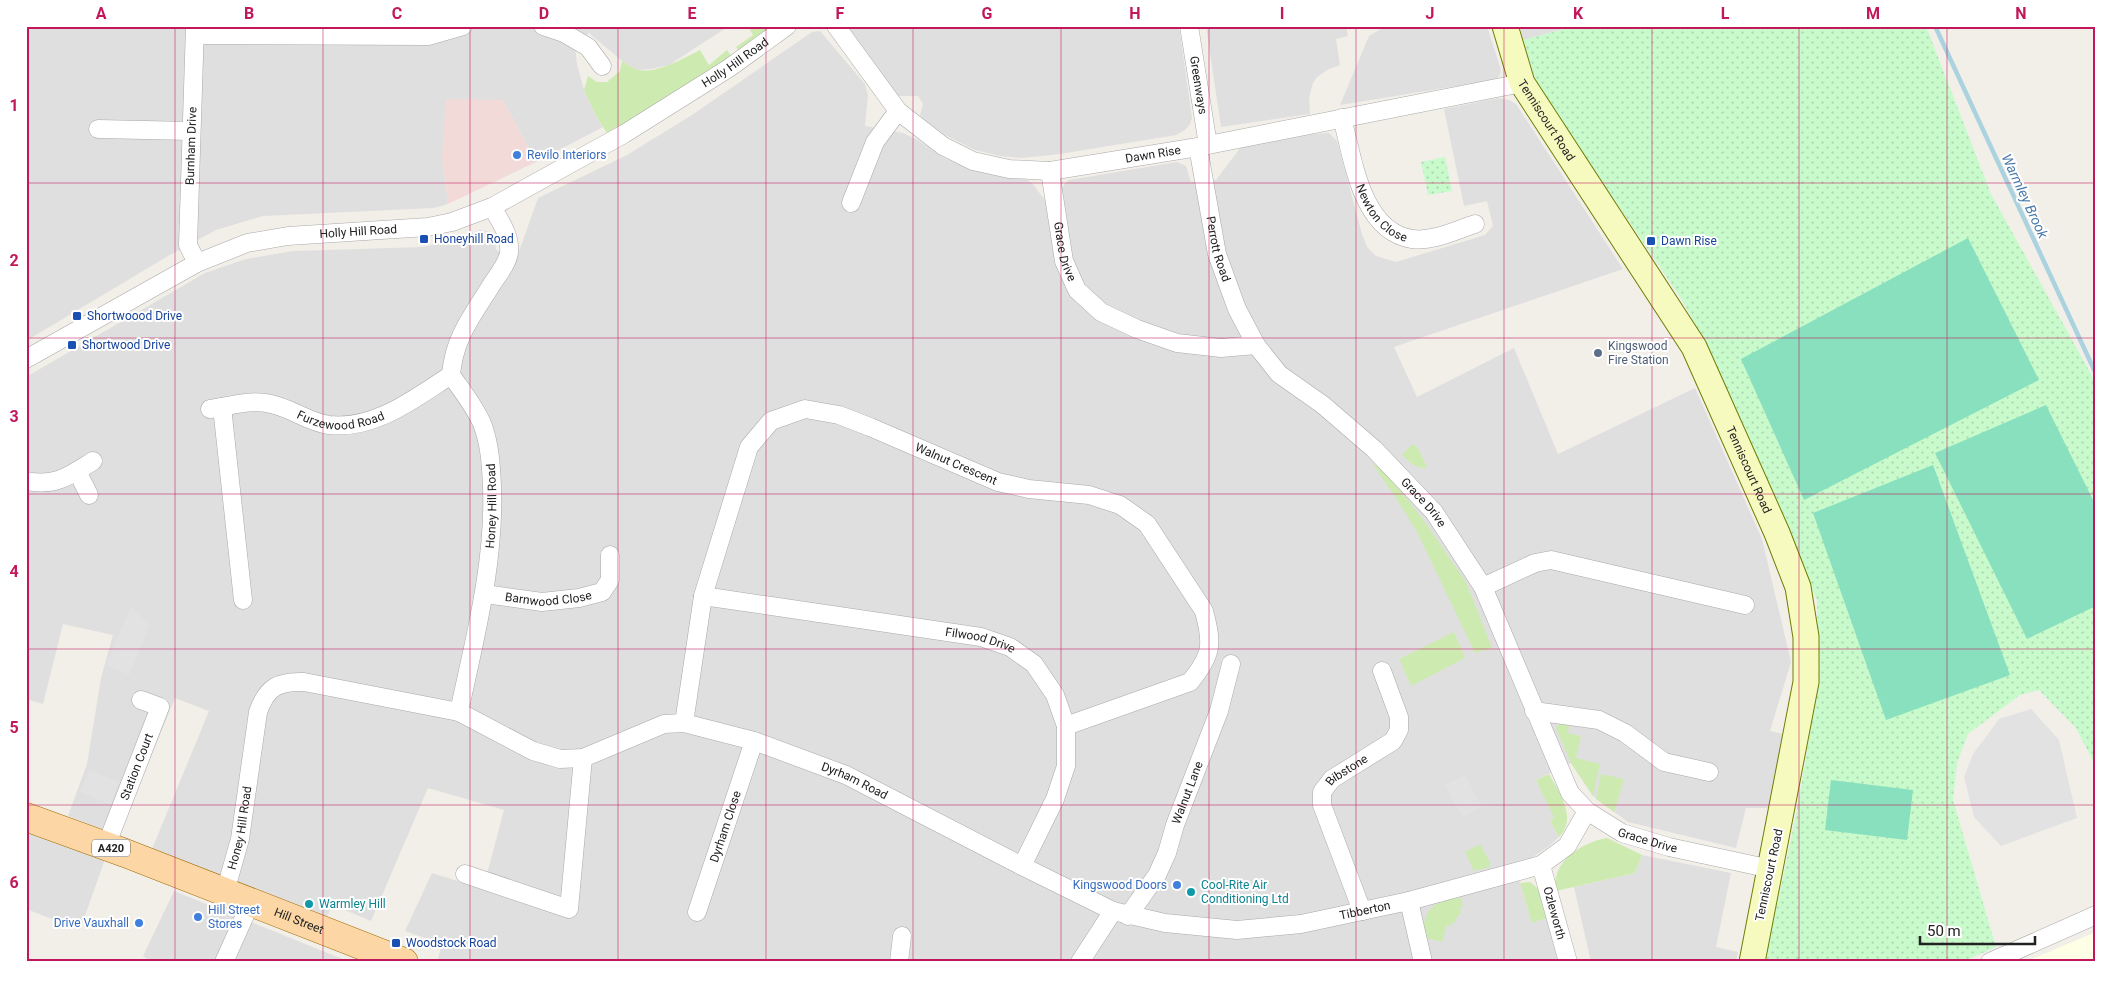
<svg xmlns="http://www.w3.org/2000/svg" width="2122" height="988" font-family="Roboto,sans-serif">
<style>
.residential{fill:#e0dfdf}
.commercial{fill:#f2dad9}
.education{fill:#ffffe5}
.grass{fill:#cdebb0}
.park{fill:url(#park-dots)}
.pitch{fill:#88e0be}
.parking{fill:#e2e2e2}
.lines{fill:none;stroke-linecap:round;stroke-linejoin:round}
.stream{stroke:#aad3df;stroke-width:4.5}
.street-casing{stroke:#a9a9a9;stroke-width:19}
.secondary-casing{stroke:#707d05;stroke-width:27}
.primary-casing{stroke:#a06b00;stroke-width:29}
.street{stroke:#fff;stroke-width:18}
.secondary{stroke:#f7fabf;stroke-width:25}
.primary{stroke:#fcd6a4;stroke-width:28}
.grid{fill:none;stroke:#c2185b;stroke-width:1;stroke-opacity:0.55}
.shop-dot{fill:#3f7fe0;stroke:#fff;stroke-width:2}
.transit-dot{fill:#1a4fb4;stroke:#fff;stroke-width:2}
.service-dot{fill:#5c6f8a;stroke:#fff;stroke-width:2}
.culture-dot{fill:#0f9aa8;stroke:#fff;stroke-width:2}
.labels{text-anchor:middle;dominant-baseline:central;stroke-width:4;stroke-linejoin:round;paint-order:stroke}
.shield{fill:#fff;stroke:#646464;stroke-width:1}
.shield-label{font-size:11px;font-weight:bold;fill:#222}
.street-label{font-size:12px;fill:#222;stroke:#fff}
.shop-label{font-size:12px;fill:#366cbe;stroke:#fff;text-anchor:start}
.transit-label{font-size:12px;fill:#164399;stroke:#fff;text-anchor:start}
.service-label{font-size:12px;fill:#4e5e75;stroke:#fff;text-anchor:start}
.culture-label{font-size:12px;fill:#0d838f;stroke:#fff;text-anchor:start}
.water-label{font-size:14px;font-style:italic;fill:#4a7aab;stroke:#fff}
.neatline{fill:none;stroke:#c2185b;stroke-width:2}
.grid-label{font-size:16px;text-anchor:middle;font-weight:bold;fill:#c2185b}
</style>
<defs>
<pattern id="park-dots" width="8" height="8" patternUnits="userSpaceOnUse" patternTransform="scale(1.25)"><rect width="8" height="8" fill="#c8facc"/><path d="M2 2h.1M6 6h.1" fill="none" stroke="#acd6af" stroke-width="1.8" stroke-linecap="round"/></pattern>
</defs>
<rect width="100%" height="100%" fill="#f2efe9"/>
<g class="residential">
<polygon points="26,26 729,26 669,65 651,69 637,70 622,61 589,33 575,46 577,64 584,90 596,116 603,127 536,162 503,100 442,156 448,204 434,208 263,216 216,230 168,256 26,341"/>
<polygon points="847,26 1179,26 1192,118 1190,124 1185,130 1176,135 1060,154 1022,158 1000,156 975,150 945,135 926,121 920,115 923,104 918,96 898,96 847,30"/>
<polygon points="1206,26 1346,26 1348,36 1336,39 1340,65 1329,69 1317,77 1313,83 1309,98 1310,114 1221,127"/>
<polygon points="1386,26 1487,26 1501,70 1499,77 1494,80 1340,105 1369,36"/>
<polygon points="1520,26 1574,26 1523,40"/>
<polygon points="820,31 865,84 868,96 865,126 903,133 918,140 944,158 966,167 1022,177 1032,183 1044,199 1059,197 1062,187 1069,180 1177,162 1186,166 1191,182 1216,180 1241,147 1313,134 1329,133 1337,141 1362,234 1367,247 1376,256 1396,262 1485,235 1493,226 1487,201 1464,206 1444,109 1498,98 1509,100 1516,104 1623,269 1394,347 1417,397 1514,348 1558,454 1695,388 1762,539 1791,662 1770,731 1783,734 1773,808 1746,808 1736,848 1628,822 1593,796 1571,763 1536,780 1555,819 1550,821 1559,837 1549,846 1533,857 1517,862 1520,883 1532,923 1547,918 1558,962 437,962 442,944 405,931 432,873 483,889 504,810 428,788 371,921 333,905 325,920 152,849 209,711 175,698 119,835 68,816 87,764 101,678 113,635 63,624 43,704 26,699 26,377 205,273 246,259 293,251 422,247 449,242 480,230 490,232 495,239 496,250 516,260 538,198 627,155 692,115 812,32"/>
<polygon points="26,827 106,856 80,930 29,910 26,916"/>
<polygon points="1642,855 1731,873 1716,947 1738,952 1736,962 1591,962 1574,887 1635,873"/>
<polygon points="174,891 350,962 152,962 143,956"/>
</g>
<polygon class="commercial" points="446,99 503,100 536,162 448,204 442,156"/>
<polygon class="education" points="2096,932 2096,962 2025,962"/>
<g class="grass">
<polygon points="748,26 778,26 739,52 736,47 753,35"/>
<path d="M700,50l9,15 18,-15 5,7 -123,79 -13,-20 -12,-26 4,-14 9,6h10l13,-11 2,-10c5,3 9,6 14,8 17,7 48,-11 64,-19z"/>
<path d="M1412,444l5,3 10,20c-10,4 -18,-6 -25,-12z"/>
<polygon points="1372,463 1388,474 1427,525 1466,582 1492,648 1475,653 1417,532 1400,504"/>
<polygon points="1454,632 1465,658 1411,686 1399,659"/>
<polygon points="1570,719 1568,733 1581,736 1576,758 1600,764 1593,796 1571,763 1556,728 1561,721"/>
<path d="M1549,774c10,18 29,45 10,63l-9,-16 4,-3 -18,-38z"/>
<polygon points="1601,774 1624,779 1614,812 1596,799"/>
<path d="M1607,838l35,17 -7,18 -79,18c-6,-29 26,-49 51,-53z"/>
<polygon points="1481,845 1490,863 1490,867 1474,871 1465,852 1476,846"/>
<polygon points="1530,882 1541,891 1547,918 1532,923 1520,883"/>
<path d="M1461,898l2,8 -3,1 1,7 -3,1v3l-3,1 1,3 -4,1v3l-5,-1 -5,17 -20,-5c3,-29 10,-36 39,-39z"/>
</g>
<g class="park">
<path d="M1576,26h350l65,168 105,189v384l-20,-39 -37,-38 -19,5 -52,39 -11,29 -4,37 43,147 -34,15h-195l1,-17c25,-114 53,-228 49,-345l-108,-250 -27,-50 -145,-215 -14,-45z"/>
<polygon points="1445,157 1452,191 1428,195 1421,162"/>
</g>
<g class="pitch">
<polygon points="1968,238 2039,380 1804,500 1741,359"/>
<polygon points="2046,405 2096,506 2096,606 2027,639 1935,453"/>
<polygon points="1933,465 2010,675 1886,720 1813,513"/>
<polygon points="1831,780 1913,790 1907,840 1825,830"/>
</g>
<g class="parking">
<polygon points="131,607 150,625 129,675 106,665"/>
<polygon points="2031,709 2059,740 2077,818 2001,846 1974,817 1964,777 1973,754 1999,719"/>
<polygon points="89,770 119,782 110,804 80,792"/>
<polygon points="1465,775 1482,807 1462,817 1445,785"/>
</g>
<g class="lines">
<polyline class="stream" points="1935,26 2096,374"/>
<defs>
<g id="street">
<polyline points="195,26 188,245 197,263"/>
<polyline points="543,26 564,33 588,47 602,66"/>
<path id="s1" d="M836,26l62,85 45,35 30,15 36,8 41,2 148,-24 324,-64"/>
<path id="s2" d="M1189,26l19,119"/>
<polyline points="195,35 428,36 463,26"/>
<path id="s3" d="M1342,118c11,40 19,113 70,121 21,3 44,-9 63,-15"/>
<polyline points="98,129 191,131"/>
<path id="s4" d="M1198,147l19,107 20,55 19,36 23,29 44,31 51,44 60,63 49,75 87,206 17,18 35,22 47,14 102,22"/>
<path id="s5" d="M1050,171l14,90 13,29 24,22 36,17 40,14 44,5 35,-3"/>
<polyline points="851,203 875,142 898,111"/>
<path id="s6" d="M26,359l171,-96 50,-20 41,-7 140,-9 24,-5 40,-15 132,-73 105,-66 58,-42"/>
<polyline points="222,407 243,600"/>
<path id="s7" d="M210,409c20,-3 41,-10 61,-5 20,4 37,18 58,21 46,5 86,-27 122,-50"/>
<polyline points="77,471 89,495"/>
<path d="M26,481c29,6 43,-5 67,-20"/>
<polyline points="1483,587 1535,563 1551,560 1745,605"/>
<path id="s8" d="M485,594l57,8 37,-4 23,-6 8,-12v-25"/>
<path id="s9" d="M703,596l278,41 29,10 24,17 21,31 11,31v40l-11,33 -33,67"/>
<polyline points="1534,711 1599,720 1625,733 1664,762 1709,772"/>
<path id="s10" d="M459,712c16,-75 36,-149 33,-226 -1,-21 -2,-40 -9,-60 -7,-18 -21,-35 -32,-51 3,-38 22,-60 41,-91 6,-9 15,-20 17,-31 2,-17 -9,-32 -17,-46"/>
<path id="s11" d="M684,723l19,-127 46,-149 22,-26 34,-12 34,6 31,12 128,55 31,7 60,6 31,10 27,19 57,87c9,34 8,44 -14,71l-124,44"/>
<path id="s12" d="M106,846l54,-139 -19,-7"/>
<path id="s13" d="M1541,865l27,97"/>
<polyline points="465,874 569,909 583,758"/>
<path id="s14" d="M225,892l15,-53 18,-127c9,-25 20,-31 46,-30l155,30 74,39 27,8 23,-1 81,-34 20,-1 70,18 92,34 176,91 91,45 52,12 72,7 64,-6 108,-23 132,-36 26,-19 20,-35"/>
<polyline points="1409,901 1423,962"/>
<path id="s15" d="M1362,911l-40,-106v-13l10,-13 61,-38 6,-11v-13l-17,-46"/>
<path id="s16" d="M697,912l57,-171"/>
<path id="s17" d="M1128,916l29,-41 10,-22 8,-28 44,-114 12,-47"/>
<polyline points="224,962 251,902"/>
<polyline points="899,962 902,936"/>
<polyline points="1080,962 1113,911"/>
<polyline points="1990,962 2096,915"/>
</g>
<g id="secondary">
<path id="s18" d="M1505,26l17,57 172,264 83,186 21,54 8,50v45l-54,280"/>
</g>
<g id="primary">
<path id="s19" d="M26,817l99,36 279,109"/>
</g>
</defs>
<use href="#street" class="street-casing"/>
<use href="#secondary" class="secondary-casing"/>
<use href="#primary" class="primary-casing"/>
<use href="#street" class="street"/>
<use href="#secondary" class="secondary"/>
<use href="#primary" class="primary"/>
</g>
<path class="grid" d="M175,26v936M323,26v936M470,26v936M618,26v936M766,26v936M913,26v936M1061,26v936M1209,26v936M1356,26v936M1504,26v936M1652,26v936M1799,26v936M1947,26v936M26,183h2070M26,338h2070M26,494h2070M26,649h2070M26,805h2070"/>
<g class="shop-dot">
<circle cx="517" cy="155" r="5"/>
<circle cx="1177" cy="885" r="5"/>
<circle cx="198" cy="917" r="5"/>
<circle cx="139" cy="923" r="5"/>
</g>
<g class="transit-dot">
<rect x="419" y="234" width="10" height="10" rx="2.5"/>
<rect x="1646" y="236" width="10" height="10" rx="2.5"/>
<rect x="72" y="311" width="10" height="10" rx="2.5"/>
<rect x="67" y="340" width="10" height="10" rx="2.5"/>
<rect x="391" y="938" width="10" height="10" rx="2.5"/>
</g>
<circle class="service-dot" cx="1598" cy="353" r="5"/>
<g class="culture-dot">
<circle cx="1191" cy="892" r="5"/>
<circle cx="309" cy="904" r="5"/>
</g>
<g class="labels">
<rect class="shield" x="92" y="839.5" width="38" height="17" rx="4"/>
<g class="shield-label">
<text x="111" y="848">A420</text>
</g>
<g class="street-label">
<text stroke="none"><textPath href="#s6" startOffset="782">Holly Hill Road</textPath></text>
<text stroke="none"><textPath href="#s2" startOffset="60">Greenways</textPath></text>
<text stroke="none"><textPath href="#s18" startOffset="104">Tenniscourt Road</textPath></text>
<text transform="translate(191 146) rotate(-88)">Burnham Drive</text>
<text stroke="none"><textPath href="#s1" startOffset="378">Dawn Rise</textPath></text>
<text stroke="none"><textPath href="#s3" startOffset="106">Newton Close</textPath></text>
<text stroke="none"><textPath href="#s6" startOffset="362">Holly Hill Road</textPath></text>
<text stroke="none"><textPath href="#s4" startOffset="104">Perrott Road</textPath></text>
<text stroke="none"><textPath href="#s5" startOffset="82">Grace Drive</textPath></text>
<text stroke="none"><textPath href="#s7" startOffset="135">Furzewood Road</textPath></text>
<text stroke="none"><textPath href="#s11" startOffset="516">Walnut Crescent</textPath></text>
<text stroke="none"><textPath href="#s18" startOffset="509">Tenniscourt Road</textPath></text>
<text stroke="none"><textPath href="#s4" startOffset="439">Grace Drive</textPath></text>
<text stroke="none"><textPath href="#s10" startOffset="209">Honey Hill Road</textPath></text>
<text stroke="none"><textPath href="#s8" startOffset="64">Barnwood Close</textPath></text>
<text stroke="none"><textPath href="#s9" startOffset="281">Filwood Drive</textPath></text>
<text stroke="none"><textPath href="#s12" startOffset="85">Station Court</textPath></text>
<text stroke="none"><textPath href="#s15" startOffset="160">Bibstone</textPath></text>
<text stroke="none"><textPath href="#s14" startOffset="825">Dyrham Road</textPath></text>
<text stroke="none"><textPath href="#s17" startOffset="138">Walnut Lane</textPath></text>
<text stroke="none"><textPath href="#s16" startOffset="90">Dyrham Close</textPath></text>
<text stroke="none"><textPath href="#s14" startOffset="66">Honey Hill Road</textPath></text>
<text stroke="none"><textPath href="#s4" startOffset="859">Grace Drive</textPath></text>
<text transform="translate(1769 875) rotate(-78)">Tenniscourt Road</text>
<text stroke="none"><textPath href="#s14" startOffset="1370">Tibberton</textPath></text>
<text stroke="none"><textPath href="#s13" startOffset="50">Ozleworth</textPath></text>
<text stroke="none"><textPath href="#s19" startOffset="292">Hill Street</textPath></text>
</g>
<g class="shop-label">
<text x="527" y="155">Revilo Interiors</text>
<text x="1167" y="885" text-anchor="end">Kingswood Doors</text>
<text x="208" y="910">Hill Street<tspan x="208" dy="14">Stores</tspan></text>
<text x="129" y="923" text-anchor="end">Drive Vauxhall</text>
</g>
<g class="transit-label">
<text x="434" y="239">Honeyhill Road</text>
<text x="1661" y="241">Dawn Rise</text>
<text x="87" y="316">Shortwoood Drive</text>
<text x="82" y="345">Shortwood Drive</text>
<text x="406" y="943">Woodstock Road</text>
</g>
<g class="service-label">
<text x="1608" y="346">Kingswood<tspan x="1608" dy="14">Fire Station</tspan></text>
</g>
<g class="culture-label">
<text x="1201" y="885">Cool-Rite Air<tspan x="1201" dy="14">Conditioning Ltd</tspan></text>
<text x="319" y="904">Warmley Hill</text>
</g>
<g class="water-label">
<text transform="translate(2025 196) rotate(65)">Warmley Brook</text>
</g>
</g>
<rect width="2122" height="988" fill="none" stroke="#ffffff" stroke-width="55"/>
<path d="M1920 936v8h115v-8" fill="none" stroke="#222222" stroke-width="2.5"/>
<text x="1927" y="936" font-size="15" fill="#222222" stroke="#ffffff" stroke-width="4" paint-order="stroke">50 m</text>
<rect x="28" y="28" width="2066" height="932" class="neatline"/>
<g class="grid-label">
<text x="101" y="19">A</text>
<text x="249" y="19">B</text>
<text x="397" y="19">C</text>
<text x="544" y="19">D</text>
<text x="692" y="19">E</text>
<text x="840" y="19">F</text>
<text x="987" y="19">G</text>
<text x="1135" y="19">H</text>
<text x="1282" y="19">I</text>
<text x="1430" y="19">J</text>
<text x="1578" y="19">K</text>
<text x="1725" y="19">L</text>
<text x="1873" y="19">M</text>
<text x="2021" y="19">N</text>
<text x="14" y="111">1</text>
<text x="14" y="266">2</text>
<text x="14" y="422">3</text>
<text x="14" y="577">4</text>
<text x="14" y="733">5</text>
<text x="14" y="888">6</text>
</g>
</svg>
